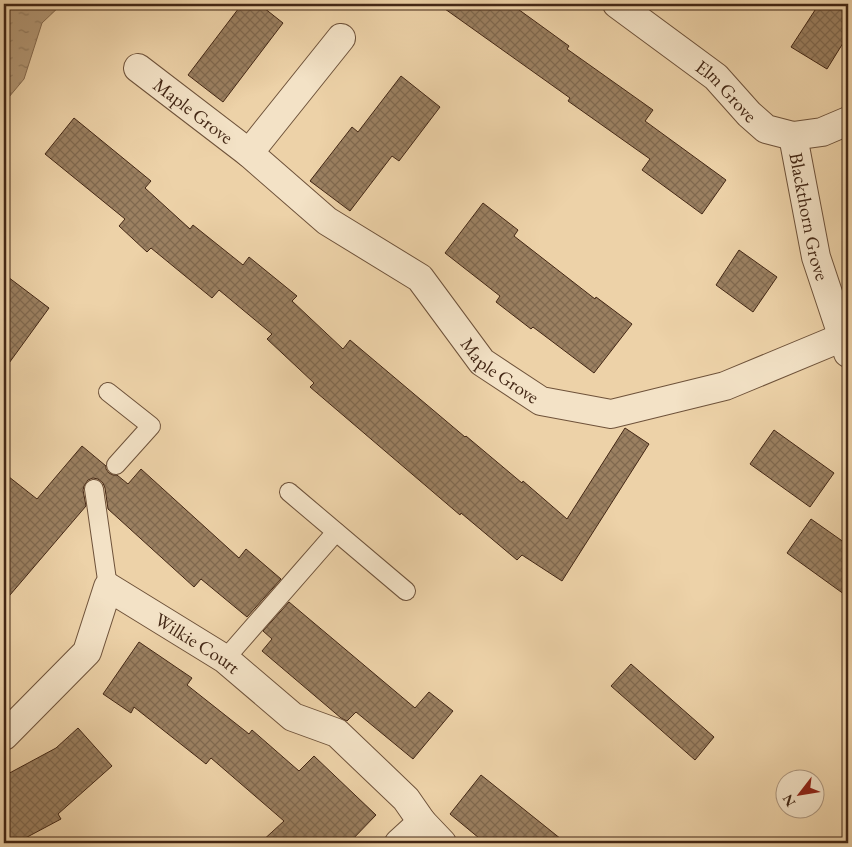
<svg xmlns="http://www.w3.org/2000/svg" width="852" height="847" font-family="'EB Garamond',serif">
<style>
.water{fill:url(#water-ripples);stroke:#866b4f}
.building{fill:url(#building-cross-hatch);stroke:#432715}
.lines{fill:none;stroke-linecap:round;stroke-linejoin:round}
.service-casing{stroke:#6e523a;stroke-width:20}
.minor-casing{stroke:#6e523a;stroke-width:30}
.service{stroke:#f3e2c6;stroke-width:18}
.minor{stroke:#f3e2c6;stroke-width:28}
.labels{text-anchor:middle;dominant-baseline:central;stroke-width:4;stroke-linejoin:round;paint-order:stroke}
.street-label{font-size:19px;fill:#432715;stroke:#f3e2c6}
</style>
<defs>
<pattern id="water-ripples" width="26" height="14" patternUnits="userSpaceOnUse" patternTransform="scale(1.25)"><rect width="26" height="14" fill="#b39876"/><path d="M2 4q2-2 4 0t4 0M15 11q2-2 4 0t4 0" fill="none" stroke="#937c60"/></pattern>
<pattern id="building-cross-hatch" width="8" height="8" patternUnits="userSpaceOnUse" patternTransform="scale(1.25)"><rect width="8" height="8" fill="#9b8061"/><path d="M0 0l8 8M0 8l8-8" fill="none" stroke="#80694f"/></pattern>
</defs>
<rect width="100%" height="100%" fill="#edd2a8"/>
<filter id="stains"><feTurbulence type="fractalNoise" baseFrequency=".004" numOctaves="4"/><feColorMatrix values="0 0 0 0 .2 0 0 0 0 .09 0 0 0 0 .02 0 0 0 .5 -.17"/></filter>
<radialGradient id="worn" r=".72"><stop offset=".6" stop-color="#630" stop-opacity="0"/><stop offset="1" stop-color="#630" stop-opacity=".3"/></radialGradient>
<polygon class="water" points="4,4 62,4 42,23 24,79 4,103"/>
<g class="building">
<polygon points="242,4 259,4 283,23 223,102 188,75"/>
<polygon points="438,4 511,4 569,46 567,49 653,110 645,121 726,180 702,214 642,170 650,159 568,101 570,98"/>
<polygon points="819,4 848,4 848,35 827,69 791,47"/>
<polygon points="401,76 440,107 399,161 392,156 350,211 310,181 352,127 358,132"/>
<polygon points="74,118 151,181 145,188 190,229 193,225 243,265 249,257 297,296 292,301 343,349 350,340 465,437 466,436 522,483 523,481 567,519 625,428 649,444 562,581 522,555 517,560 461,513 460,515 310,387 314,383 267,339 272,334 219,290 212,298 151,248 147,252 119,226 125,219 45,154"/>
<polygon points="483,203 518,230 514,236 595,299 596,297 632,324 594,373 533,327 531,329 496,302 500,296 445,253"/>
<polygon points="739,250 777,277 753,312 716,285"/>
<polygon points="4,274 49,308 4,370"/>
<polygon points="774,430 834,473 810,507 750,464"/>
<polygon points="82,446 106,466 106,469 109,473 113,475 117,475 128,484 141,469 239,558 246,549 281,579 247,617 201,579 194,587 108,509 105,488 103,483 98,479 93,478 88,480 84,486 83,490 86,506 4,602 4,473 37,499"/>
<polygon points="811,519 848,545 848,597 787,553"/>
<polygon points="289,602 415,708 429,692 453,711 413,759 356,712 347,721 341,718 262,651 272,639 263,631"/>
<polygon points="139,642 192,678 187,685 249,734 252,730 299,771 314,756 376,815 349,843 260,843 284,821 211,758 206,764 134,707 131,713 103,694"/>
<polygon points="631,664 714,737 695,760 611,686"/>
<polygon points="78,728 112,766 58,814 61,819 16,843 4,843 4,776 56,748"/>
<polygon points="481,775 566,843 485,843 450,814"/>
</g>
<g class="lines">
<defs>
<g id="service">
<polyline points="108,392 151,426 116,465"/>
<polyline points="94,489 108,587"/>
<polyline points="289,492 406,591"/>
<polyline points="225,659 336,532"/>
</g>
<g id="minor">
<path id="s1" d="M617,4l99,73 33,37 17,15 27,7 29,-4 26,-11"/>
<path id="s2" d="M138,68l111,85 78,68 93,57 62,84 59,39 70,13 114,-28 118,-49"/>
<path id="s3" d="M793,136l23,121 32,96"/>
<polyline points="249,153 341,38"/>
<path id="s4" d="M4,736l83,-84 21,-65 117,72 68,58 44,16 69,66 16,23"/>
<polyline points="399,843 422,822 442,843"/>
</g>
</defs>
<use href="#service" class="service-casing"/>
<use href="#minor" class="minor-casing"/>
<use href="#service" class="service"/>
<use href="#minor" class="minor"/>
</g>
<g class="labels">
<g class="street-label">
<text stroke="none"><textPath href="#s1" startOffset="140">Elm Grove</textPath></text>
<text stroke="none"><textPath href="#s2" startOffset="70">Maple Grove</textPath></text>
<text stroke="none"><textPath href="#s3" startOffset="82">Blackthorn Grove</textPath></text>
<text stroke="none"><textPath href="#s2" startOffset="476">Maple Grove</textPath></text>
<text stroke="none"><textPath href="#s4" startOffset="292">Wilkie Court</textPath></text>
</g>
</g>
<rect width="852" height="847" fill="none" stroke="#edd2a8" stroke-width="20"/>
<rect x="5" y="5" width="842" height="837" fill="none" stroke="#432715" stroke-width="2.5"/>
<rect x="10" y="10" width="832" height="827" fill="none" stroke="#432715"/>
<g transform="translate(800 794) rotate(239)"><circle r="24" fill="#f3e2c6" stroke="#ad977f"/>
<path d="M0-4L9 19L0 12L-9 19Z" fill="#8f2418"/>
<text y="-8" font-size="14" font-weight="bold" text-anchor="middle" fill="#432715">N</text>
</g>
<rect width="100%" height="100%" filter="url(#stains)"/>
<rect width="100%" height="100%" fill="url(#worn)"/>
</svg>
